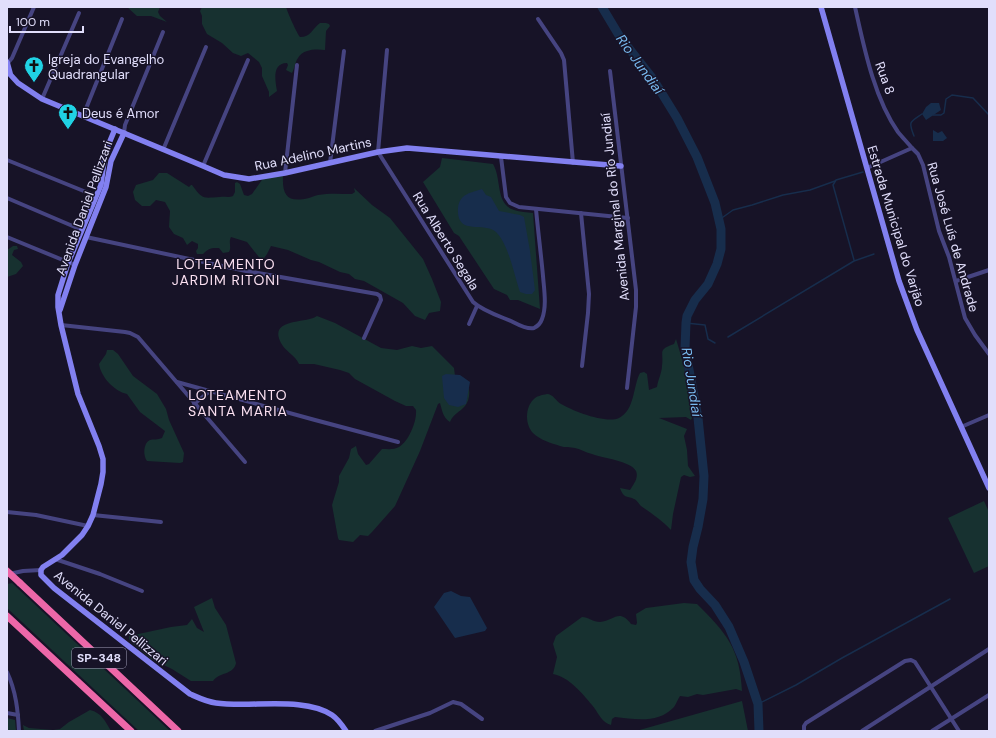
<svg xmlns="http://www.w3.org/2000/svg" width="996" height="738" font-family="'DM Sans',sans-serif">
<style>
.green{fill:#173130}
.water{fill:#172d4c}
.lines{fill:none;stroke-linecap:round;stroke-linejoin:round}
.stream{stroke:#172d4c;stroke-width:1.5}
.river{stroke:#172d4c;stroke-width:9}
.street{stroke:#464481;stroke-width:4}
.secondary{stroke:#8280f0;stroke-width:5.5}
.highway{stroke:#ed67a8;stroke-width:7}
.highway-bridge{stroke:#ed67a8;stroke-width:7}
.labels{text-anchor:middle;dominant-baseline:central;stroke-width:3;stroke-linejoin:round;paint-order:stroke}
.shield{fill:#171327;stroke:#a4a1bb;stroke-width:1}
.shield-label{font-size:12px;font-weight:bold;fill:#e1defb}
.poi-label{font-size:13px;fill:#e1defb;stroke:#171327;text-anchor:start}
.street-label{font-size:13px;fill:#e1defb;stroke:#171327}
.water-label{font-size:14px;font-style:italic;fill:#78b9ef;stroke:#171327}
.neighbourhood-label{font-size:14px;letter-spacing:1px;fill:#fbe0f1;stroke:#171327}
</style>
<rect width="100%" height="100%" fill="#171327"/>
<g class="green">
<polygon points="127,7 160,7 158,12 160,16 167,22 151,16 137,16"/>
<path d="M202,7h84c1,4 11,27 14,30 11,0 12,-8 20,-14h6l3,1 1,2 -4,5 -1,19c-9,-1 -22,-1 -27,8 -3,4 -3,10 -6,15l-6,-3 2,-5 -1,-2c-15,0 -12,17 -10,28l-8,6v-5l-7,-16v-8l-3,-6 -11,-9 -7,3 -8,-3 -11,-10 -15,-9 -5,-10v-8l-2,-5z"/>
<path d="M442,158l51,6c9,15 2,40 21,46 6,2 13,2 19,3l7,96 -22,-9h-8l-3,-5 -13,-6 -35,-53 -5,-3 -31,-51 17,-15z"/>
<path d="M159,173h8l22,14 2,-2h1c11,15 11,13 28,12 4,-1 8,1 13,-1l2,-4v-9l2,-1 3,2 4,11 4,1 4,-2 12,-17 19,-1c-1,20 5,27 26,22 3,-1 5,-2 9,-3 11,-2 23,-1 34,-1l3,-2 -1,-4 18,17 18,13 33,41 9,20 9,23 -1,9 -11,2 -4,7 -10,-4 -12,-13 -39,-22 -9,-2 -6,-5 -9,-2 -21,-10 -8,-2 -23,-10 -17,-4 -4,8 -5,7 -15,-19 -16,-5c-3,6 1,10 -2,15l-6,1 -4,-5c-8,0 -10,0 -16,6h-6l-1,-3 2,-3v-4l-6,-3 -5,4 -4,-7 -9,-4 -5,-7 1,-16 -5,-9 -9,-2 -6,6h-8l-7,-6 -2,-8 3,-7 17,-5z"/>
<polygon points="13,246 17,246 18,249 14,250 12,255 21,262 23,266 16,274 7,277 7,250"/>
<path d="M317,316l18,7 46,25 16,2 15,-4 9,2 11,-2 22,22 1,8c4,1 9,3 11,6 5,6 4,18 -1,24 -5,6 -12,8 -15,16 -7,-4 -8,-12 -10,-19l-2,1 -18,47 -25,55 -23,26 -4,4 -8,-1 -7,7 -14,-2 -1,-2 -6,-33 7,-23v-6l10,-18 2,-9 5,-3 2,8 8,11 3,-1 13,-15c6,0 12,1 17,-2 10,-6 18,-26 17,-37l-3,-4h-7l-11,-5 -40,-22 -6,-6 -9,-3 -26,-6h-15c-4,-9 -14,-13 -18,-21 -13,-25 24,-19 36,-27z"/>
<path d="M676,339c8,26 15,52 16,79l-1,2 -5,-3 -27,1 28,11 -3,7 3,14 1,16 7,10 -5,1 -6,-2 -3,2 -8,37 -2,16c-9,-10 -19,-16 -30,-24 -2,-2 -4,-6 -7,-7 -8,-4 -10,0 -14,-11l10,2c3,-5 9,-12 6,-19 -5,-10 -34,-13 -44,-17 -6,-1 -11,-5 -17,-6 -5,-1 -10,0 -15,-2 -9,-3 -20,-6 -27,-13 -8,-8 -8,-25 0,-33 3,-4 9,-5 14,-6 6,0 9,7 14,10 12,7 45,20 58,14 16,-8 14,-32 21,-45l4,-1 3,2 2,16 8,-3c1,-7 5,-15 5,-21 2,-15 -5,-16 12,-22z"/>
<path d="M107,350h6l5,4 15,22 24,18 9,15 3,11 15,33 -1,9 -3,1 -33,-2c-4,-5 -4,-18 3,-21 3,-1 8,0 12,-2l3,-7 -25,-19 -13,-18c-13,-3 -26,-17 -28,-30l7,-10z"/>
<polygon points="984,501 989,512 989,566 974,573 948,518"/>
<polygon points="12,583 170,731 139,731 7,608 7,584"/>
<path d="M212,598l3,10 11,17 10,38c-2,12 -17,9 -23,18h-22l-19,-12 -21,-10 -20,-17 -2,-3v-3l42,-9 16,-2 5,-6 5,9 7,4 -10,-25z"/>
<path d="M684,603l13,1c29,29 43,44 45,87l-6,-2 -33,6 -6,-1 -9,3 -8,-1c-2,3 -4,8 -6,11 -16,17 -39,12 -59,10l-3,2 -1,6c-9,-2 -13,-13 -19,-20 -10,-12 -23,-28 -39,-31l4,-17 -4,-13 3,-8 26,-19c6,0 11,5 18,5 14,-1 19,-14 31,2l5,1 1,-2 -1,-9 10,-6z"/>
<polygon points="742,701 748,731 636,731"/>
<path d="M90,710c12,3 15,11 21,21h-87l-1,-6 6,3 24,2 7,-1 9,-7z"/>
<polygon points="7,718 15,720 16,731 7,731"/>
</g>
<g class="water">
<polygon points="931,103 939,103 941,110 926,120 922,114 926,107"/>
<polygon points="933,130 938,133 942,131 947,138 943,141 933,141"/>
<path d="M482,189l4,6 5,2 8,14 21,4 4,2 6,34 5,39 -3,4h-6l-6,-2c-6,-17 -11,-47 -24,-60 -12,-11 -40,5 -38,-24 2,-15 13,-15 24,-19z"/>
<polygon points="446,374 460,375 470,382 466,404 458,407 449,405 444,398 442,376"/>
<polygon points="451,591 461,596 470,597 487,628 485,631 455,638 434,607 444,593"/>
</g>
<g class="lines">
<g class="stream">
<polyline points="933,115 941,115 944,113 946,99 952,95 973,98 989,115"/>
<path d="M914,136c-6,-15 -4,-14 8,-22"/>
<polyline points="719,220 733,210 752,205 783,195 810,190 835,181"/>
<polyline points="854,260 833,185 836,180 863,172"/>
<polyline points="686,323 705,325 708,339 715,343"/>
<polyline points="728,337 854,261 874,254"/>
<polyline points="758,704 796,685 842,658 950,599"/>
</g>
<polyline class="river" points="602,7 620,37 653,79 677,118 697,157 715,203 721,229 721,249 717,264 708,284 695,300 687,316 686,323 685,348 698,418 704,476 703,499 698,527 693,547 691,562 694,580 700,589 715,605 729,627 744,662 758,704 759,731"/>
<g class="street">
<path d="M855,7c9,40 19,91 43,125 4,5 9,10 14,16"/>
<polyline points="538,19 561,53 564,60 573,163"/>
<path d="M387,50l-9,102 95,150c10,9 26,14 38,19 6,3 16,9 23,7 4,-2 7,-6 8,-9 5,-13 2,-30 1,-43 -2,-22 -5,-45 -7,-67"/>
<polyline points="7,64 12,58 34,7"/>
<polyline points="610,71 636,290 636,307 627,388"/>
<polyline points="42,99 79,13"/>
<polyline points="83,116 122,19"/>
<polyline points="124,133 125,125 163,32"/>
<polyline points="163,150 206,47"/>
<polyline points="501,157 506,197 510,203 519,207 628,218"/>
<polyline points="7,160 96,196"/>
<polyline points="330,163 344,51"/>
<polyline points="203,166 248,60"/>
<polyline points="867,168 912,148 918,154 923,165 939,231 949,257 965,318 975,335 989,354"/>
<polyline points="285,173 297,65"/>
<polyline points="7,198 82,230"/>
<polyline points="581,213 589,294 588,313 582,366"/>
<polyline points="7,237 75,265"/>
<polyline points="86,237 246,271 377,294 380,296 381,300 364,338"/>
<polyline points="956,281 989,270"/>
<polyline points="469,324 477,306"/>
<polyline points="61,325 125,332 130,333 138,337 245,462"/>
<polyline points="177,382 315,420 398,442"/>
<polyline points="194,404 210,391"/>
<polyline points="961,427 989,415"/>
<polyline points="7,512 36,515 88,526"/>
<polyline points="93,515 161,522"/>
<polyline points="55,559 100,574 142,591"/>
<polyline points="9,574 23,571 41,570"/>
<path d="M7,672c9,19 11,39 12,59"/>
<polyline points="7,713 18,715"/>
<polyline points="375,731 430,713 453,702 461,704 482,719"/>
<polyline points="804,731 804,726 806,723 905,661 911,660 915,662 959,731"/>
<polyline points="862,731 989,649"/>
<polyline points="932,731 989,695"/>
</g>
<g class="secondary">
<polyline points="821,7 899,281 917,330 989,488"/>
<polyline points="7,62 10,73"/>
<polyline points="7,71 18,83 42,99 203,166 224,175 249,179 285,173 378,152 407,148 621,166"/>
<path d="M115,129l-10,24 -4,32 -33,78 -10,32v12l3,18 17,69 21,52 4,13v13l-2,12 -8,31 -5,11 -6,9 -20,20 -19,12 -2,3v5l13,13 136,106c9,4 17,8 26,9 34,5 88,-7 116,12 6,4 10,10 14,16"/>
<polyline points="60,310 75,265 106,187 111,161 124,133"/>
</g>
<g class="highway">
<polyline points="20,583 178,731"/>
<polyline points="7,616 131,731"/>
</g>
<polyline class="highway-bridge" points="7,571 20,583"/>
</g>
<defs>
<symbol id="church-pin" viewBox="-11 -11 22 30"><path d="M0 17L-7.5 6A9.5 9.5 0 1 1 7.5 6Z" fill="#20d2e4" stroke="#171327"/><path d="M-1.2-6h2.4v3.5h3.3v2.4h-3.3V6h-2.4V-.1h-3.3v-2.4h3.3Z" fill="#111"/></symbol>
</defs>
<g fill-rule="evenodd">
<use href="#church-pin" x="23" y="55" width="22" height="30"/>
<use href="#church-pin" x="57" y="102" width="22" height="30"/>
</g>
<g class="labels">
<rect class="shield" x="72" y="648" width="54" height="20" rx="3"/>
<g class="shield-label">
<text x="99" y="658">SP-348</text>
</g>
<g class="poi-label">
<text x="48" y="59">Igreja do Evangelho<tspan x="48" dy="15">Quadrangular</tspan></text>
<text x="82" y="113">Deus é Amor</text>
</g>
<g class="street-label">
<text transform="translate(885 78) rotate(70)">Rua 8</text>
<text transform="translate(313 154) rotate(-12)">Rua Adelino Martins</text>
<text transform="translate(615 207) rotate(-96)">Avenida Marginal do Rio Jundiaí</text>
<text transform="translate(84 208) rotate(-70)">Avenida Daniel Pellizzari</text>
<text transform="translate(896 226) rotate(73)">Estrada Municipal do Varjão</text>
<text transform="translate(953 237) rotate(74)">Rua José Luís de Andrade</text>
<text transform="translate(446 241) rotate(58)">Rua Alberto Segala</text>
<text transform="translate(111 618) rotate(39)">Avenida Daniel Pellizzari</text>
</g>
<g class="water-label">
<text transform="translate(640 64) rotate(54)">Rio Jundiaí</text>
<text transform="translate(692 382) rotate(81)">Rio Jundiaí</text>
</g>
<g class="neighbourhood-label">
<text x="226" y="264">LOTEAMENTO<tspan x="226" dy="16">JARDIM RITONI</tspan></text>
<text x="238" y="395">LOTEAMENTO<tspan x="238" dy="16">SANTA MARIA</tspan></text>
</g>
</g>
<rect width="996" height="738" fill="none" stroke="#e1defb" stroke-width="16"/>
<path d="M10 26v6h73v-6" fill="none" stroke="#e1defb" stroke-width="2"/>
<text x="16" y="26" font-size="12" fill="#e1defb" stroke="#171327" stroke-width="3" paint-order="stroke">100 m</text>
</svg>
